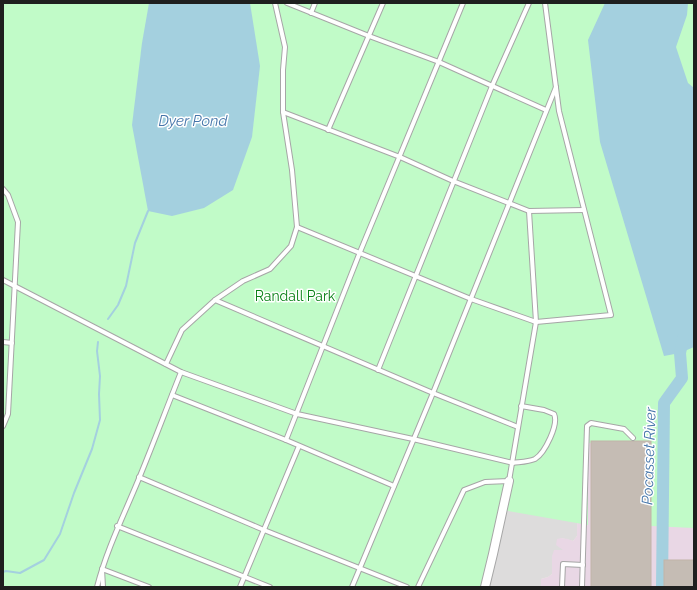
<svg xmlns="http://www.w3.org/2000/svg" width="697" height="590" font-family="Raleway,sans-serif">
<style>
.residential{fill:#dddcdc}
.industrial{fill:#e9d7e5}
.park{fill:#c1fbc8}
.water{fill:#a4d0df}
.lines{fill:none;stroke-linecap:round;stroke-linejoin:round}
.stream{stroke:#a4d0df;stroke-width:2}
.river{stroke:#a4d0df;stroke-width:12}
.building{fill:#c5bcb4;stroke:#c2b4a7}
.service-casing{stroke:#a6a6a6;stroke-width:6}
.minor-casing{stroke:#a6a6a6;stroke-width:10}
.service{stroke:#fff;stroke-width:4}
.minor{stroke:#fff;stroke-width:8}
.labels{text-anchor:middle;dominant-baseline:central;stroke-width:3;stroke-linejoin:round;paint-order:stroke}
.park-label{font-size:14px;fill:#098116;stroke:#fff}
.water-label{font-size:15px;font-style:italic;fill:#4575aa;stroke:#fff}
</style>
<rect width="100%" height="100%" fill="#f0ede5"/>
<polygon class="residential" points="503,510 577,517 577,536 573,541 561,538 564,550 552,556 552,574 548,577 541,579 541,587 486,587"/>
<polygon class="industrial" points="694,386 694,587 541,587 541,579 548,577 552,574 552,556 554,550 563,550 556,545 557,539 561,538 568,539 573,541 577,536 578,436"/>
<polygon class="park" points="3,3 694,3 694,528 651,526 651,441 588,443 588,525 503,510 484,587 3,587"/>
<g class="water">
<polygon points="149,3 250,3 260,66 252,137 233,190 204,208 172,216 148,211 132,125 142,43"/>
<polygon points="605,3 688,3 687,15 676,47 688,83 694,88 694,347 680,353 664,356 600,142 588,40"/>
</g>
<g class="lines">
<g class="stream">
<polyline points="108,319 118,305 126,286 135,243 148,211"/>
<polyline points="3,572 6,571 20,573 44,560 60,534 74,493 92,449 100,420 99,394 100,376 97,351 98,342"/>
</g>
<polyline class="river" points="662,587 664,403 682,378 680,353 683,338"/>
</g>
<g class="building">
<rect x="591" y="441" width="60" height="146"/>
<rect x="664" y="560" width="30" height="27"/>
</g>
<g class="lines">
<defs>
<g id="service">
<polyline points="275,3 285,47 283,70 283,112 400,157 453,181 529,211 584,210"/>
<polyline points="287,3 369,36 439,62 546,110"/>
<polyline points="311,13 315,3"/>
<polyline points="328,130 383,3"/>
<polyline points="3,189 8,195 18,222 8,414 3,426"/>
<polyline points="297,227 471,299 536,322 611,315 559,111 545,3"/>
<path d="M3,280l178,92 116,42 116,25 100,24c7,-1 15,-1 22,-4 10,-6 24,-35 19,-45l-10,-4 -23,-4"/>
<polyline points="215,300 433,393 518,427"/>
<polyline points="3,342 12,343"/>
<polyline points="166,364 182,330 215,300 243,281 270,269 291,246 297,227 292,170 283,112"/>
<polyline points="378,370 492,86 529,3"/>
<polyline points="172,395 286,440 394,486"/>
<polyline points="286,440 360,252 463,3"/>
<polyline points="139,477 264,530 407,587"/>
<polyline points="117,526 270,587"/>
<path d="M97,587c10,-39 28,-74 43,-111 14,-34 27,-69 41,-104"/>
<polyline points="103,587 102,569 149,587"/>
<polyline points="240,587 299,446"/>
<polyline points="352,587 433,393 556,87"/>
<polyline points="418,587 464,490 485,482 509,481 536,322 529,211"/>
<polyline points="562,587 563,564 583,565"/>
<polyline points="582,587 587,426 591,423 624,429 633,438"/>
</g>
<polyline id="minor" points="485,587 493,554 509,481"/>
</defs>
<use href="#service" class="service-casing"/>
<use href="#minor" class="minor-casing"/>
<use href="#service" class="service"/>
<use href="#minor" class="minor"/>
</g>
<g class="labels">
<g class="park-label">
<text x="295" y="296">Randall Park</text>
</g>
<g class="water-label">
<text x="193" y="121">Dyer Pond</text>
<text transform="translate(649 456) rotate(-88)">Pocasset River</text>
</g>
</g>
<rect width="697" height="590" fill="none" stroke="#1f1f1f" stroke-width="8"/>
</svg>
